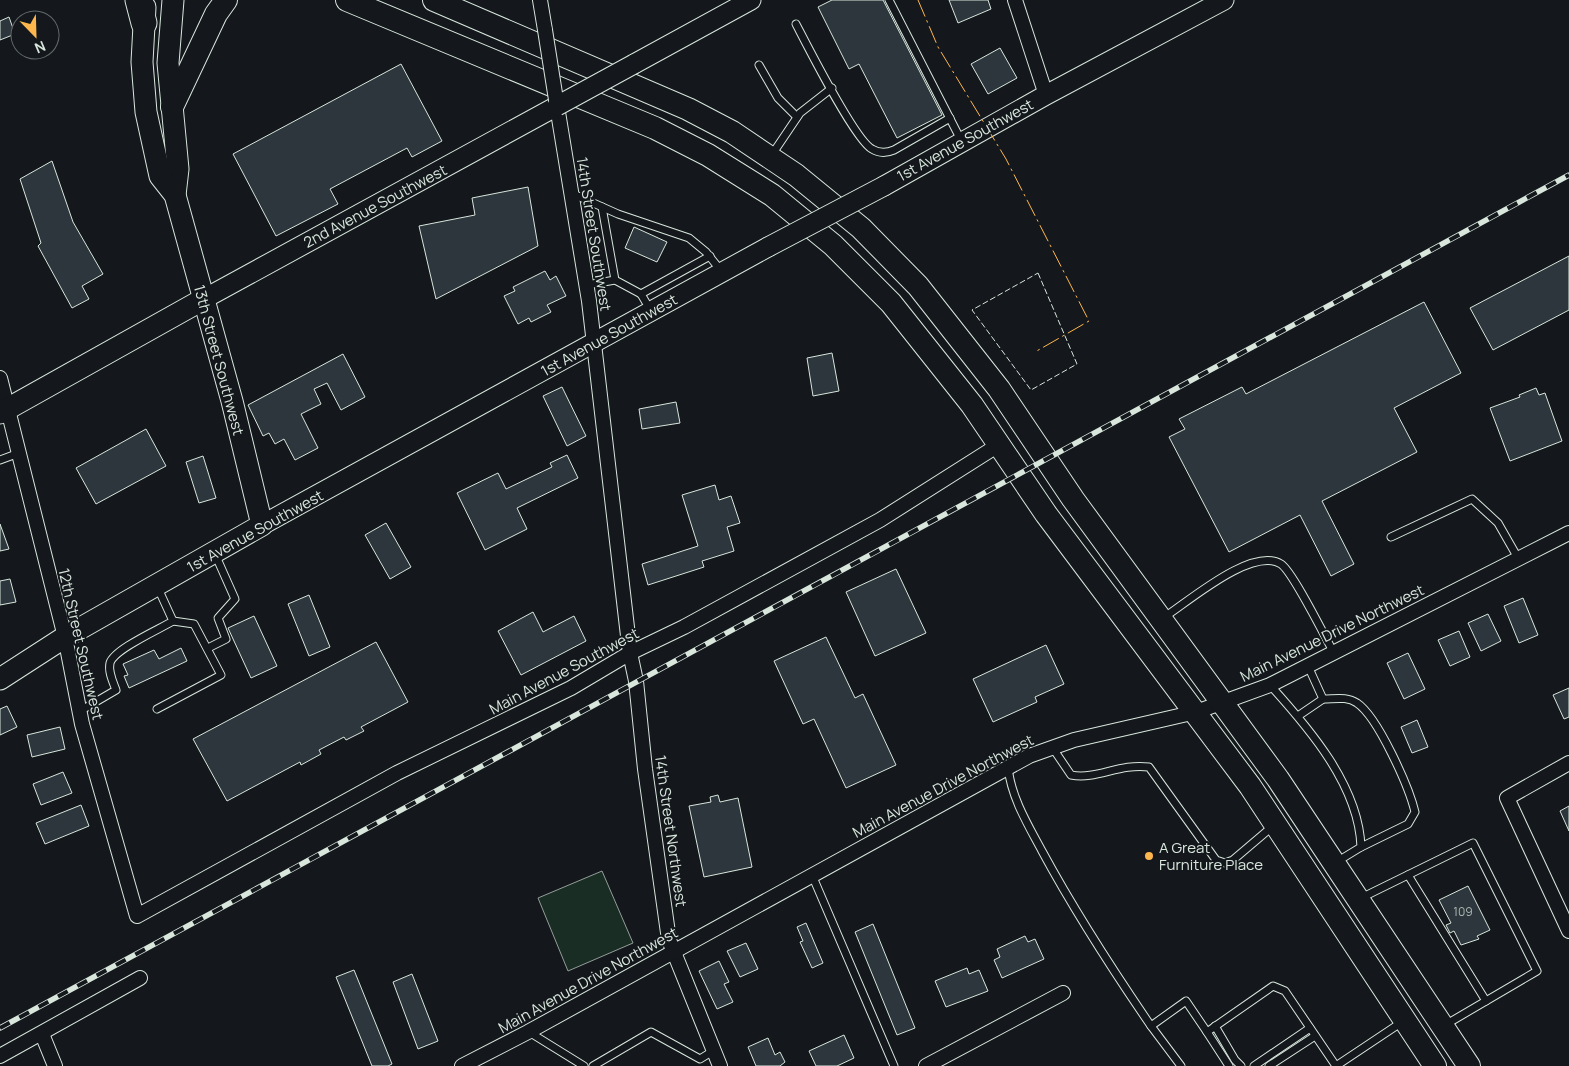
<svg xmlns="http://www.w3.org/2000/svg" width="1569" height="1066" font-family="Manrope,sans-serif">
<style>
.green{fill:#1a2d24;stroke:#939e99}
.building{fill:#2c363c;stroke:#d8e6dc}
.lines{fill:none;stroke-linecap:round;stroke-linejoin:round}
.service-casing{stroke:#d8e6dc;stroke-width:9}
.minor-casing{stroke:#d8e6dc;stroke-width:16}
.secondary-casing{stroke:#d8e6dc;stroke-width:21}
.primary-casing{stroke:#d8e6dc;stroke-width:23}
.trunk-casing{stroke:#d8e6dc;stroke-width:24}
.motorway-casing{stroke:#d8e6dc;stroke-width:27}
.service{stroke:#14181c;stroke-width:7}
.minor{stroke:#14181c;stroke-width:14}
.secondary{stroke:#14181c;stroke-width:19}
.primary{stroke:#14181c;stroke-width:21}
.trunk{stroke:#14181c;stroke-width:22}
.motorway{stroke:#14181c;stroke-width:25}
.rail-casing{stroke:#d8e6dc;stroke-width:5.5}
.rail{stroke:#14181c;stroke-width:4;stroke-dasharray:11;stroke-linecap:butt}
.minor-bridge-casing{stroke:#d8e6dc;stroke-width:16;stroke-linecap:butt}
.secondary-bridge-casing{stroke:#d8e6dc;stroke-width:21;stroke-linecap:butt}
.minor-bridge{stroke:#14181c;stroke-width:14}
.secondary-bridge{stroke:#14181c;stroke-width:19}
.fence{stroke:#d8e6dc;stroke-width:1;stroke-dasharray:6 2.5;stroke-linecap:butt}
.power{stroke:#ffb74d;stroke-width:1;stroke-dasharray:18 4 2.5 4;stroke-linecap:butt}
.poi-dot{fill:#ffb74d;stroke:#14181c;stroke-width:2}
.labels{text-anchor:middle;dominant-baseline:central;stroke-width:4;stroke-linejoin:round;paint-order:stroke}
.number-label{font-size:12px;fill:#adbab4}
.street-label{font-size:15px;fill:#d8e6dc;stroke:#14181c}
.poi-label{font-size:15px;fill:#d8e6dc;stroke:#14181c;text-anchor:start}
</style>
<rect width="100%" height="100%" fill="#14181c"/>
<polygon class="green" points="602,871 633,943 568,971 538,898"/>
<g class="building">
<polygon points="832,0 883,0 942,115 897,138 859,64 849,69 818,7"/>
<polygon points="949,0 988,0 991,9 958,23"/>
<polygon points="9,17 15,34 0,40 0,21"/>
<polygon points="1000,48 1017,78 988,94 971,64"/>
<polygon points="401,64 442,141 412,157 407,148 330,189 338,204 276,236 233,154"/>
<polygon points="52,161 73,222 103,274 82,286 89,299 72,308 38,246 41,243 20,179"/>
<polygon points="528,187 538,246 436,299 419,226 475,215 472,198"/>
<polygon points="634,227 667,242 657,262 625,248"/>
<polygon points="1569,256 1569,310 1493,350 1470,308"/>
<polygon points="545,271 550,280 556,276 566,296 547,305 551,312 531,322 529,318 518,324 504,296 515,291 513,287"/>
<polygon points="1424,302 1461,373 1394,408 1417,452 1322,501 1354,564 1331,576 1300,515 1229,552 1169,437 1185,429 1179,419 1242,387 1246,394"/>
<polygon points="832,353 839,391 813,396 807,358"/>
<polygon points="343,354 365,397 341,410 327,383 314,389 321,404 301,414 318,448 295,460 284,439 275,444 269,433 263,436 248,405"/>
<polygon points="562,387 586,436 567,446 543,396"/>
<polygon points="1536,388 1539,395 1545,393 1562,441 1510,461 1490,408 1520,397 1519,395"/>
<polygon points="676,402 680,423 642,429 639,409"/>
<polygon points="146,429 166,466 96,504 76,468"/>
<polygon points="567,455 578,478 517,508 527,529 485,550 457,493 498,473 506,489 552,467 550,463"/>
<polygon points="203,456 216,498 199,503 186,462"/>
<polygon points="715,485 719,500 731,496 740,523 727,527 734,551 702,561 704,567 648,585 642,564 698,546 682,495"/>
<polygon points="386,523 411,567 390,579 365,535"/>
<polygon points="0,524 9,549 0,551"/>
<polygon points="896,569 926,633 875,656 846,592"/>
<polygon points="10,579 16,602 0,605 0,581"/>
<polygon points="309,595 330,647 309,656 288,604"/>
<polygon points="1523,598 1538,635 1519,643 1504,606"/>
<polygon points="533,612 543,632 574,616 586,641 521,675 498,631"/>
<polygon points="1488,614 1501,641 1481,651 1468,623"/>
<polygon points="254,616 277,666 251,678 228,628"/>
<polygon points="1459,631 1470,657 1450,666 1438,640"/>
<polygon points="826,637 855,698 863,694 896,765 846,788 814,719 803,724 774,661"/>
<polygon points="376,642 408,702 361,727 364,731 346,740 344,737 319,750 321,754 301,765 300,762 227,801 193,739"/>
<polygon points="1046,645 1064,684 1035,697 1037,702 993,722 973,679"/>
<polygon points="181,648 187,661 129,688 124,676 128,675 123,664 154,650 159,659"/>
<polygon points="1408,653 1425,689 1404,699 1387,663"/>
<polygon points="1569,688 1569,717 1564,719 1553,695"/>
<polygon points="7,706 17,727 0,735 0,709"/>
<polygon points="1417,720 1428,747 1412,753 1401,727"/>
<polygon points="60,727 65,749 32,757 27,735"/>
<polygon points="63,772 72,793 41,805 33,784"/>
<polygon points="718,795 720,802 738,798 752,867 704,877 689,806 711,802 710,797"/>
<polygon points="81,805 89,826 45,844 36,823"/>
<polygon points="1569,806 1569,831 1560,811"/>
<polygon points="1468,886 1490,930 1477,936 1479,939 1461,945 1454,931 1450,933 1446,925 1451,923 1439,900"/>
<polygon points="806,923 823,963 812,968 800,942 803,941 797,927"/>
<polygon points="873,924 915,1028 897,1035 855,932"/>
<polygon points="1025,936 1028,942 1035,939 1044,959 1002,978 994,960 1000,957 997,949"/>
<polygon points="746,943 758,969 740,977 727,951"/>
<polygon points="719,961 729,982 724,984 733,1002 717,1009 699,971"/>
<polygon points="967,968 969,974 979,970 988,991 946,1007 935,981"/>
<polygon points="354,970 392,1064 388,1066 372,1066 336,977"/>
<polygon points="412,974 438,1041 418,1049 393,982"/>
<polygon points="844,1035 854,1058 837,1066 816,1066 809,1051"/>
<polygon points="768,1038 775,1055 780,1052 785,1062 780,1066 756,1066 748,1047"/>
</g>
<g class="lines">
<defs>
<g id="service">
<polyline points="889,0 962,142"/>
<path d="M796,24c12,23 59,116 76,125 8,5 15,4 22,1l56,-32"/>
<polyline points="759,65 778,98 797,117"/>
<polyline points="771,156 800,113 832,88"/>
<polyline points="571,193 618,214 689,238 706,252 722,272"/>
<polyline points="602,207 615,280 641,294 710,256"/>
<polyline points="587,285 615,280"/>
<polyline points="641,294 651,311"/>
<polyline points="0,460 19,453"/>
<polyline points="1391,537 1472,499 1498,523 1518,558"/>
<path d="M1163,618c25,-16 89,-72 118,-54 12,8 44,73 53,89"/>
<polyline points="208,648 226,639 218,618 235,599 215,554"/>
<path d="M1270,685c39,43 89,101 91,162l-23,14"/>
<path d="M1323,699c12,0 24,-3 34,4 21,14 52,84 58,109l-7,12 -47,23"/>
<polyline points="157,709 221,675 194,624 173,621"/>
<path d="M80,711l36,-21c-3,-8 -8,-18 -6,-27 4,-14 50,-34 63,-42l-16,-35"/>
<polyline points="1298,716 1323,699 1308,666"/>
<path d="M1052,747l19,28c26,5 48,-12 78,-8l67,93 9,3 8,-3 40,-34"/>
<path d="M1008,767c3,30 20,58 34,84 33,61 70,118 109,175"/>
<polyline points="812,875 894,1066"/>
<polyline points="1408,875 1486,1001"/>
<polyline points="1361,898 1473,843 1537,971 1445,1025"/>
<polyline points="1215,1026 1235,1060 1241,1066"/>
<polyline points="529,1032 584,1066"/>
<polyline points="593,1066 651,1032 700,1059 713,1051"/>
<polyline points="1181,1066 1151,1026 1186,1001 1207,1032"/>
<polyline points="1229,1066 1207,1032 1273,986 1285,991 1336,1066"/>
<polyline points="1254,1066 1310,1028"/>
<polyline points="1269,1066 1315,1036"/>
<polyline points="1336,1066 1402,1022"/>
</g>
<g id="minor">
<polyline points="540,0 545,30"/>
<polyline points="1015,0 1046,95"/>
<polyline points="557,106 589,301 630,653 636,681 645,769 669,940 720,1066"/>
<polyline points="0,378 65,637 82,724 137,916 397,773 571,688 630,653 684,627 880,520 1000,444"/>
<polyline points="1569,763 1507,798 1569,931"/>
<polyline points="42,1034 55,1066"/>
<polyline points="0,1056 140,978"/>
<polyline points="462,1066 528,1032 1029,756 1074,740 1196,712 1270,685 1569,533"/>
<polyline points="926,1066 1063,993"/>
</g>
<g id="secondary">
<polyline points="634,64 751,0"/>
<polyline points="884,186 1046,95 1224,0"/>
<polyline points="202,300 557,106"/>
<polyline points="262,525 768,247"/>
</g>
<g id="primary">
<polyline points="173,0 168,63 178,169 175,195"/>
<polyline points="0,413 202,300"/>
<polyline points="0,679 65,637 262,525 232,401 175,195 160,176 146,112 142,62 145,7"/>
</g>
<g id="trunk">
<polyline points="347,0 655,128 708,155 772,195 833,245 891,303 972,405 1046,514 1250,786 1435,1066"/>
<polyline points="434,0 688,109 732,132 796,175 861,228 918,286 999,389 1073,499 1278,779 1469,1066"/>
<polyline points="172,107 216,14 226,0"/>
</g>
<polyline id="motorway" points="138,0 144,23"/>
</defs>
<use href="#service" class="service-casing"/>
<use href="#minor" class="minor-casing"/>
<use href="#secondary" class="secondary-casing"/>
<use href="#primary" class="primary-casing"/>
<use href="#trunk" class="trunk-casing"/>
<use href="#motorway" class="motorway-casing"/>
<use href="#service" class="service"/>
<use href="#minor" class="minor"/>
<use href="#secondary" class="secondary"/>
<use href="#primary" class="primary"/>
<use href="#trunk" class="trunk"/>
<use href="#motorway" class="motorway"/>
<defs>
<polyline id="rail" points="0,1028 1569,175"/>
</defs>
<use href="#rail" class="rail-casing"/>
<use href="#rail" class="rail"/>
<defs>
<polyline id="minor-bridge" points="545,30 557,106"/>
<g id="secondary-bridge">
<polyline points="557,106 634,64"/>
<polyline points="768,247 884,186"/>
</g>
</defs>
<use href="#minor-bridge" class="minor-bridge-casing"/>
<use href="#secondary-bridge" class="secondary-bridge-casing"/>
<use href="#minor-bridge" class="minor-bridge"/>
<use href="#secondary-bridge" class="secondary-bridge"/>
<polygon class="fence" points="1038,273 1077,364 1031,390 972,310"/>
<polyline class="power" points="918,0 938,47 1006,159 1089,321 1035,352"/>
</g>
<circle class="poi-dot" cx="1149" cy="856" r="5"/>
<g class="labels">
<g class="number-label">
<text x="1463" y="911">109</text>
</g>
<g class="street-label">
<text transform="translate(965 140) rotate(-29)">1st Avenue Southwest</text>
<text transform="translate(375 206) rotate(-28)">2nd Avenue Southwest</text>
<text transform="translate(594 234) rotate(81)">14th Street Southwest</text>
<text transform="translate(609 335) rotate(-29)">1st Avenue Southwest</text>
<text transform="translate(219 360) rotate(75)">13th Street Southwest</text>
<text transform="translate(255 531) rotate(-29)">1st Avenue Southwest</text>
<text transform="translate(1332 633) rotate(-26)">Main Avenue Drive Northwest</text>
<text transform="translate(81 644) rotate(77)">12th Street Southwest</text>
<text transform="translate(564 671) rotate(-28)">Main Avenue Southwest</text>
<text transform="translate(943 786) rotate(-28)">Main Avenue Drive Northwest</text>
<text transform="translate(671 831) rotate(82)">14th Street Northwest</text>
<text transform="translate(588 980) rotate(-29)">Main Avenue Drive Northwest</text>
</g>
<g class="poi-label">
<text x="1159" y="847">A Great<tspan x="1159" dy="17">Furniture Place</tspan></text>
</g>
</g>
<g transform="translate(35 35) rotate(157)"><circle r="24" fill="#14181c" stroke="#626a69"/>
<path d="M0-4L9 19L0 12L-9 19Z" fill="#ffb74d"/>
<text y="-8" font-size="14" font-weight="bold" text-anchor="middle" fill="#d8e6dc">N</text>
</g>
</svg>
